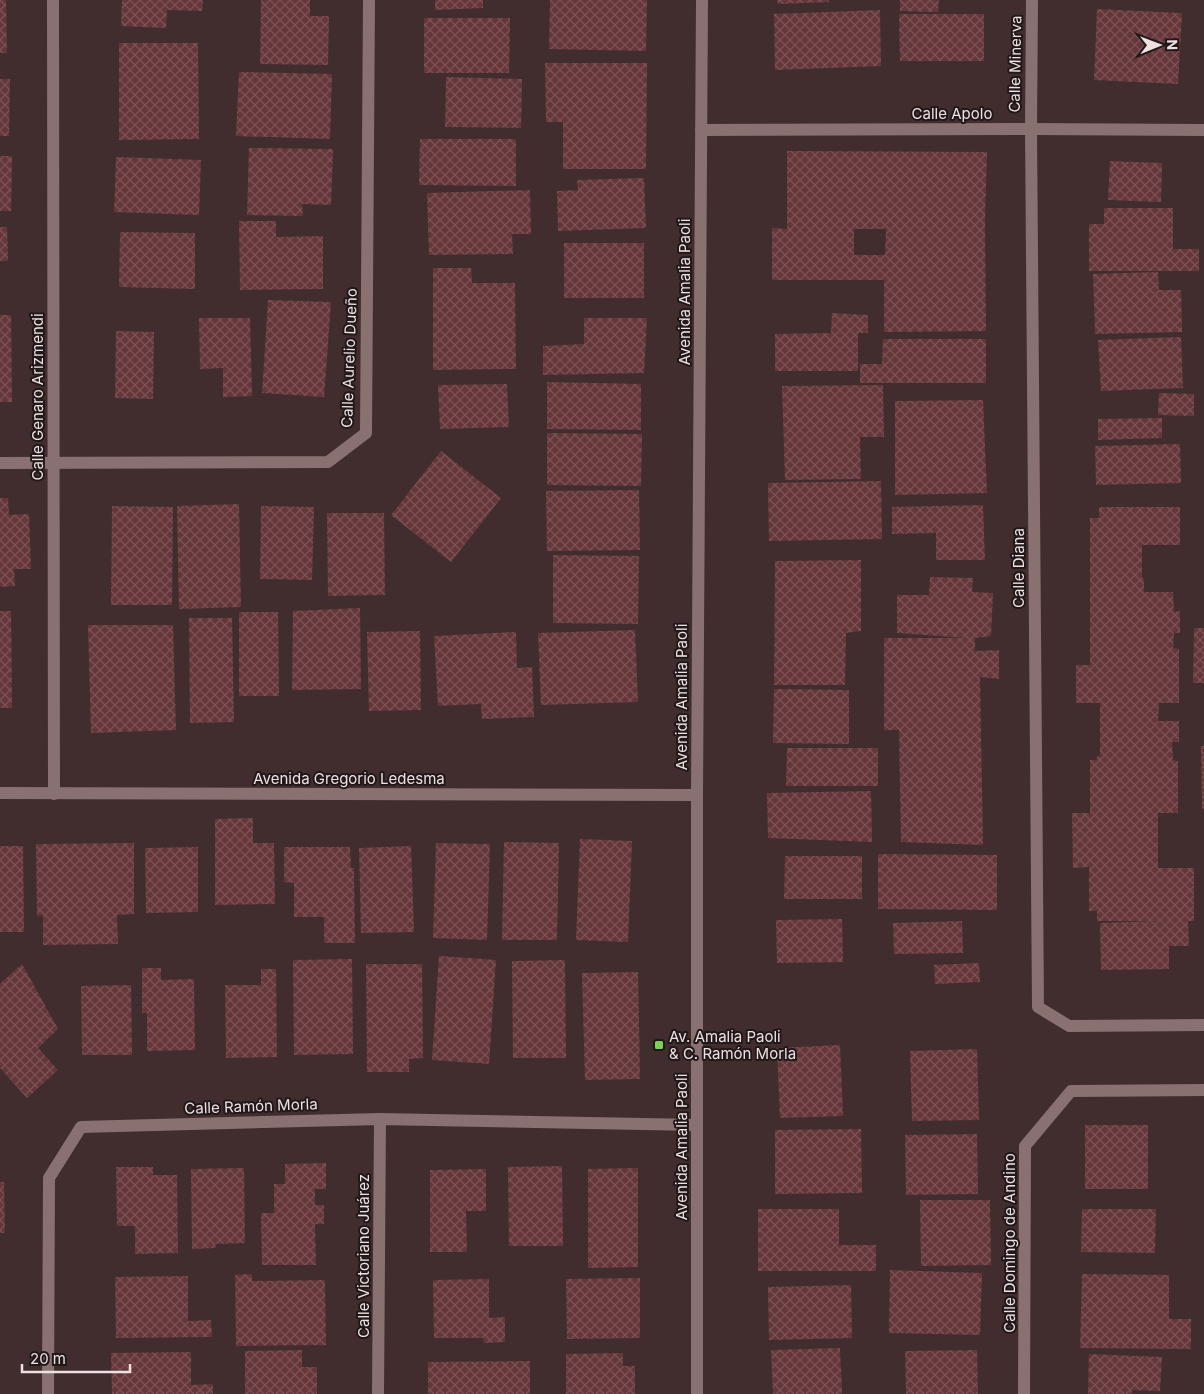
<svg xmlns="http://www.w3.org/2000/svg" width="1204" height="1394" font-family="Inter,sans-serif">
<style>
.building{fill:url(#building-cross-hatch);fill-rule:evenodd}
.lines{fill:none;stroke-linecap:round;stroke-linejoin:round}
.minor{stroke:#897172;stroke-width:12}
.poi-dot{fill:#7bd156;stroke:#211819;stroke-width:2}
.labels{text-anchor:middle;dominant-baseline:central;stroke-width:4;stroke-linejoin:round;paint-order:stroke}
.street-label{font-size:15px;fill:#efe1e2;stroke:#211819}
.poi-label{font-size:15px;fill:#efe1e2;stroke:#211819;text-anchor:start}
</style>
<defs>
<pattern id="building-cross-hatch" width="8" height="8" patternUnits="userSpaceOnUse" patternTransform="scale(1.25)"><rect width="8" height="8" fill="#65363a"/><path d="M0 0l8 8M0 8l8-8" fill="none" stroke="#7b5356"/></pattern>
</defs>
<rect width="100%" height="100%" fill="#412d2e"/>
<g class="building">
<polygon points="0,0 6,0 7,53 0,53"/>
<polygon points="122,0 203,0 202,11 167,10 166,28 121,26"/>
<polygon points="261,0 310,0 310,16 329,16 328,65 260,64"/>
<polygon points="435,0 483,0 483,8 435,10"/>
<polygon points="550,0 647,0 646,51 549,49"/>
<polygon points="777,0 829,0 829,2 778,4"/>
<polygon points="900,0 939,0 938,12 900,11"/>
<polygon points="1097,9 1182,13 1178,84 1094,80"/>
<polygon points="880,10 881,66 775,70 774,14"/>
<polygon points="899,14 984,14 984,61 900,61"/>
<polygon points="424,18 510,18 509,73 424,73"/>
<polygon points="119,43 198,43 199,139 119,140"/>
<polygon points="545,63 647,63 646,169 563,169 563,122 546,122"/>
<polygon points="239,72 332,74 330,139 236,136"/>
<polygon points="446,77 522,79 521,128 445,127"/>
<polygon points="0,79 10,79 9,136 0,136"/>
<polygon points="420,139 516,139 516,186 419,185"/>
<polygon points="249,148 333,149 331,205 302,204 303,216 247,215"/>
<path d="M787,151l200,1 -2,66 1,113 -102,1v-52h-112v-52l15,1zM854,229h32l-1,26h-31z"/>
<polygon points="0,156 12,156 11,211 0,211"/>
<polygon points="116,157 201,160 199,215 114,212"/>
<polygon points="1110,161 1162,163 1161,202 1108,200"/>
<polygon points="644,178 646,228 558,231 557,191 578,190 577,180"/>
<polygon points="530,190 531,234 512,234 513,254 429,255 427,193"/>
<polygon points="1104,208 1173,208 1173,249 1199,249 1199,271 1089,271 1089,224 1104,224"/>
<polygon points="239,221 276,221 276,237 323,236 323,289 240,290"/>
<polygon points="0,227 7,227 8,261 0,261"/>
<polygon points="120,232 195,233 195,289 119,287"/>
<rect x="564" y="243" width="80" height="55"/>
<polygon points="433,268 471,268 472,283 515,283 516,369 433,370"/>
<polygon points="1158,272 1159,290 1181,290 1182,332 1095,334 1093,274"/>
<polygon points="268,300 331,302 324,397 262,393"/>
<polygon points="832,313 868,315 868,333 858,333 858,371 775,371 775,334 831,333"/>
<polygon points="0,315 11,315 12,402 0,402"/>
<polygon points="199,318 250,318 252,396 223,397 223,368 200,369"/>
<polygon points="584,318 647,318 644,373 543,375 543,346 584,344"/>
<polygon points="116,331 154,332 153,399 115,398"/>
<polygon points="1181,337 1183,388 1101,391 1098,340"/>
<polygon points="883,339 986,339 986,383 860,383 860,364 882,364"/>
<polygon points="547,382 641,384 641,430 547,429"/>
<polygon points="507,384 509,427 440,429 438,385"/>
<polygon points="883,385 884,437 860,437 861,479 785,480 782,386"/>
<polygon points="1159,393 1194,394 1194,416 1158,415"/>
<polygon points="983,400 987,493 895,495 895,401"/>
<polygon points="1162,418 1162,438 1098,440 1098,419"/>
<polygon points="547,433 642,434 641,486 547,485"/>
<polygon points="1180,444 1181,483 1096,485 1095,446"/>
<polygon points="441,451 501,498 451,562 391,515"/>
<polygon points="881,481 882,539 769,541 768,483"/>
<polygon points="639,490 640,550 547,551 546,491"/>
<polygon points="0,498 8,498 9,515 29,514 31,569 14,569 15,586 0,587"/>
<polygon points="239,504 241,607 179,609 177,506"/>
<polygon points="983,505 985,560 936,560 936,533 892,534 892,507"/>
<polygon points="112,506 173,507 172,605 111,605"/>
<polygon points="261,506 314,507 312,580 260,579"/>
<polygon points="1099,507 1180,507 1180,545 1142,545 1142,578 1144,578 1144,592 1173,592 1174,612 1180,611 1180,633 1174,633 1173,648 1179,649 1179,703 1159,703 1158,721 1179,721 1179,742 1172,742 1173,760 1178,761 1178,813 1158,813 1158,868 1194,868 1194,921 1188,921 1189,946 1169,946 1169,969 1101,970 1100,923 1156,921 1097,921 1097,911 1089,911 1089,867 1073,868 1072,813 1090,813 1090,760 1097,760 1097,756 1100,756 1100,703 1076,703 1076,665 1090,665 1090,518 1099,518"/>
<polygon points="327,513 384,513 385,595 328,596"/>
<polygon points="553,555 639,556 638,624 553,623"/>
<polygon points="861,560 861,631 846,633 845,685 774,685 775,561"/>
<polygon points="930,577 973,578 972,592 993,593 991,636 975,638 975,651 999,650 999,679 980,677 983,845 901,842 899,730 884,730 884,638 967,638 897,633 897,595 929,595"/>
<polygon points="360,608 361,689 292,690 293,611"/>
<polygon points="0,611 11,611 12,708 0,708"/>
<polygon points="239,612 278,612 279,696 239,696"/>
<polygon points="189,618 232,618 234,722 190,723"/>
<polygon points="88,625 173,625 176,730 91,733"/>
<polygon points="1194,628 1204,628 1204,683 1193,683"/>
<polygon points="635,630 638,702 541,705 538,633"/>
<polygon points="420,631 421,710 369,711 367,632"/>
<polygon points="516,632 517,668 532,667 534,717 482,719 481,704 438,706 434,636"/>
<polygon points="774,689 849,690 849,744 773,743"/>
<polygon points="1201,746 1204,746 1204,809 1202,809"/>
<polygon points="787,748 878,748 878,786 786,786"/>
<polygon points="871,791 872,842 768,838 767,793"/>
<polygon points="253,818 253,843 274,843 275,904 215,905 215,819"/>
<polygon points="580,839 632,841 628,942 576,940"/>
<polygon points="504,842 559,843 557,940 502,940"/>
<polygon points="134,843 134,914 117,915 118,944 43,945 43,915 37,916 36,844"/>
<polygon points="436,843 490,844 487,940 433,938"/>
<polygon points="0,846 23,846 24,932 0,932"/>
<polygon points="411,846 414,932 361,933 359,848"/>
<polygon points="198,847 198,912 146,913 145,848"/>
<polygon points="284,847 350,847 351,868 354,868 355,943 324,943 324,917 294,917 294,883 284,882"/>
<polygon points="878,854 997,855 997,910 878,909"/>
<polygon points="785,856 862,856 862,899 784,899"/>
<polygon points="842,919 843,962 777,963 776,920"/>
<polygon points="962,921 963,953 894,954 893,923"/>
<polygon points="439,956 496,960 489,1064 432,1060"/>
<polygon points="352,959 353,1054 294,1055 293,960"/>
<polygon points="565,960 566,1058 513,1058 512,961"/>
<polygon points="979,963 980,982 935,984 934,965"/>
<polygon points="22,964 58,1029 38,1048 58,1070 27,1098 0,1068 0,984"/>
<polygon points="366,964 422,964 423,1058 409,1059 409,1072 367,1072"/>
<polygon points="142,968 161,968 161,980 194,979 195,1050 147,1051 147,1013 142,1013"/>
<polygon points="261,969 276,969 277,1057 226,1058 225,985 261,985"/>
<polygon points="638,972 640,1079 585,1080 582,973"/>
<polygon points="131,985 132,1055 82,1055 81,986"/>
<polygon points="840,1045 843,1116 780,1118 777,1048"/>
<polygon points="977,1049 979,1120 912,1121 910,1051"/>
<rect x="1085" y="1125" width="63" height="64"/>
<polygon points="861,1129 862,1193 775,1194 775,1130"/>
<polygon points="977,1134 978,1194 906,1195 905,1135"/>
<polygon points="326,1163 326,1189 315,1189 315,1205 324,1205 324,1224 315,1224 316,1265 262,1265 261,1213 274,1213 274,1184 285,1184 285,1164"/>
<polygon points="562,1166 563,1246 509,1246 508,1167"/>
<polygon points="116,1167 153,1167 153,1175 177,1175 178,1253 135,1254 135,1226 117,1226"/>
<polygon points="244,1168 245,1243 215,1244 216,1248 192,1249 191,1169"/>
<polygon points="638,1168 638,1267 588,1268 588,1169"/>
<polygon points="486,1169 486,1211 466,1211 467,1252 430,1252 430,1170"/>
<polygon points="0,1182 4,1182 5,1233 0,1233"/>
<polygon points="920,1200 990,1200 991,1265 921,1266"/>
<polygon points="758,1209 839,1209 839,1245 876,1245 876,1271 758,1271"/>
<polygon points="1082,1209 1156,1209 1155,1253 1081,1252"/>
<polygon points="890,1270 982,1273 980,1335 889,1333"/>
<polygon points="252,1274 252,1281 325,1280 326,1345 236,1346 235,1275"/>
<polygon points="1082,1274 1169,1275 1169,1319 1191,1319 1191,1349 1080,1348"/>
<polygon points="188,1276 188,1321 211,1320 212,1337 116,1338 115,1277"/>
<polygon points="640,1278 640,1338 567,1339 566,1279"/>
<polygon points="489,1279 489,1318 505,1317 505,1342 484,1343 483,1338 434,1338 433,1280"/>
<polygon points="851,1285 852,1338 769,1340 768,1287"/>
<polygon points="840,1348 842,1394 773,1394 771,1350"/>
<polygon points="302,1350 302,1367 317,1367 317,1394 245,1394 245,1351"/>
<polygon points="977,1350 978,1394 906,1394 905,1351"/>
<polygon points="191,1352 191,1385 213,1384 213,1394 112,1394 111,1353"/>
<polygon points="623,1353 623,1366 635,1366 635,1394 566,1394 566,1354"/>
<polygon points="1089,1354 1162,1357 1160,1391 1132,1390 1132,1394 1088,1394"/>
<polygon points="530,1361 530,1394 428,1394 428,1362"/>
</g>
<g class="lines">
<g class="minor">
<polyline points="53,0 54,794"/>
<polyline points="1032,0 1031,129 1038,1007 1069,1026 1204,1025"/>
<polyline points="701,130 1031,129 1204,130"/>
<polyline points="0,463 328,462 366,433 369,0"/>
<polyline points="0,793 697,795"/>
<polyline points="48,1394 49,1178 81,1127 380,1119 697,1125"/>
<polyline points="378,1394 380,1119"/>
<polyline points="697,1394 697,795 702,0"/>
<polyline points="1024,1394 1025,1146 1071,1091 1204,1090"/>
</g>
</g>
<rect class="poi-dot" x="654" y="1040" width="10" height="10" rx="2.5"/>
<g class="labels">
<g class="street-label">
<text transform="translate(1015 64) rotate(-89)">Calle Minerva</text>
<text x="952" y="113">Calle Apolo</text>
<text transform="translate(684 292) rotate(-90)">Avenida Amalia Paoli</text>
<text transform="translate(349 358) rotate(-88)">Calle Aurelio Dueño</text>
<text transform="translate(37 397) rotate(-90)">Calle Genaro Arizmendi</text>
<text transform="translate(1018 568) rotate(-90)">Calle Diana</text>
<text transform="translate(681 697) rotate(-90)">Avenida Amalia Paoli</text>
<text x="349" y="778">Avenida Gregorio Ledesma</text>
<text transform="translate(251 1106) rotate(-2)">Calle Ramón Morla</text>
<text transform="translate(681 1147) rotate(-90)">Avenida Amalia Paoli</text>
<text transform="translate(1009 1243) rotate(-90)">Calle Domingo de Andino</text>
<text transform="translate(363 1256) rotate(-90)">Calle Victoriano Juárez</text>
</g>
<g class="poi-label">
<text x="669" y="1036">Av. Amalia Paoli<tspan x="669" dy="17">&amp; C. Ramón Morla</tspan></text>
</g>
</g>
<g transform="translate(1159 45) rotate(89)" stroke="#211819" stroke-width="4" paint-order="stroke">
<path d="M0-4L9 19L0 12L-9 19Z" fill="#efe1e2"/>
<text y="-8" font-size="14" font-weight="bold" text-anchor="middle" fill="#efe1e2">N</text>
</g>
<path d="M22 1364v8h108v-8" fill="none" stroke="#efe1e2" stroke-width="2.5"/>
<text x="30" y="1364" font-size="15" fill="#efe1e2" stroke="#211819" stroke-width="4" paint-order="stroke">20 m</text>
</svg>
